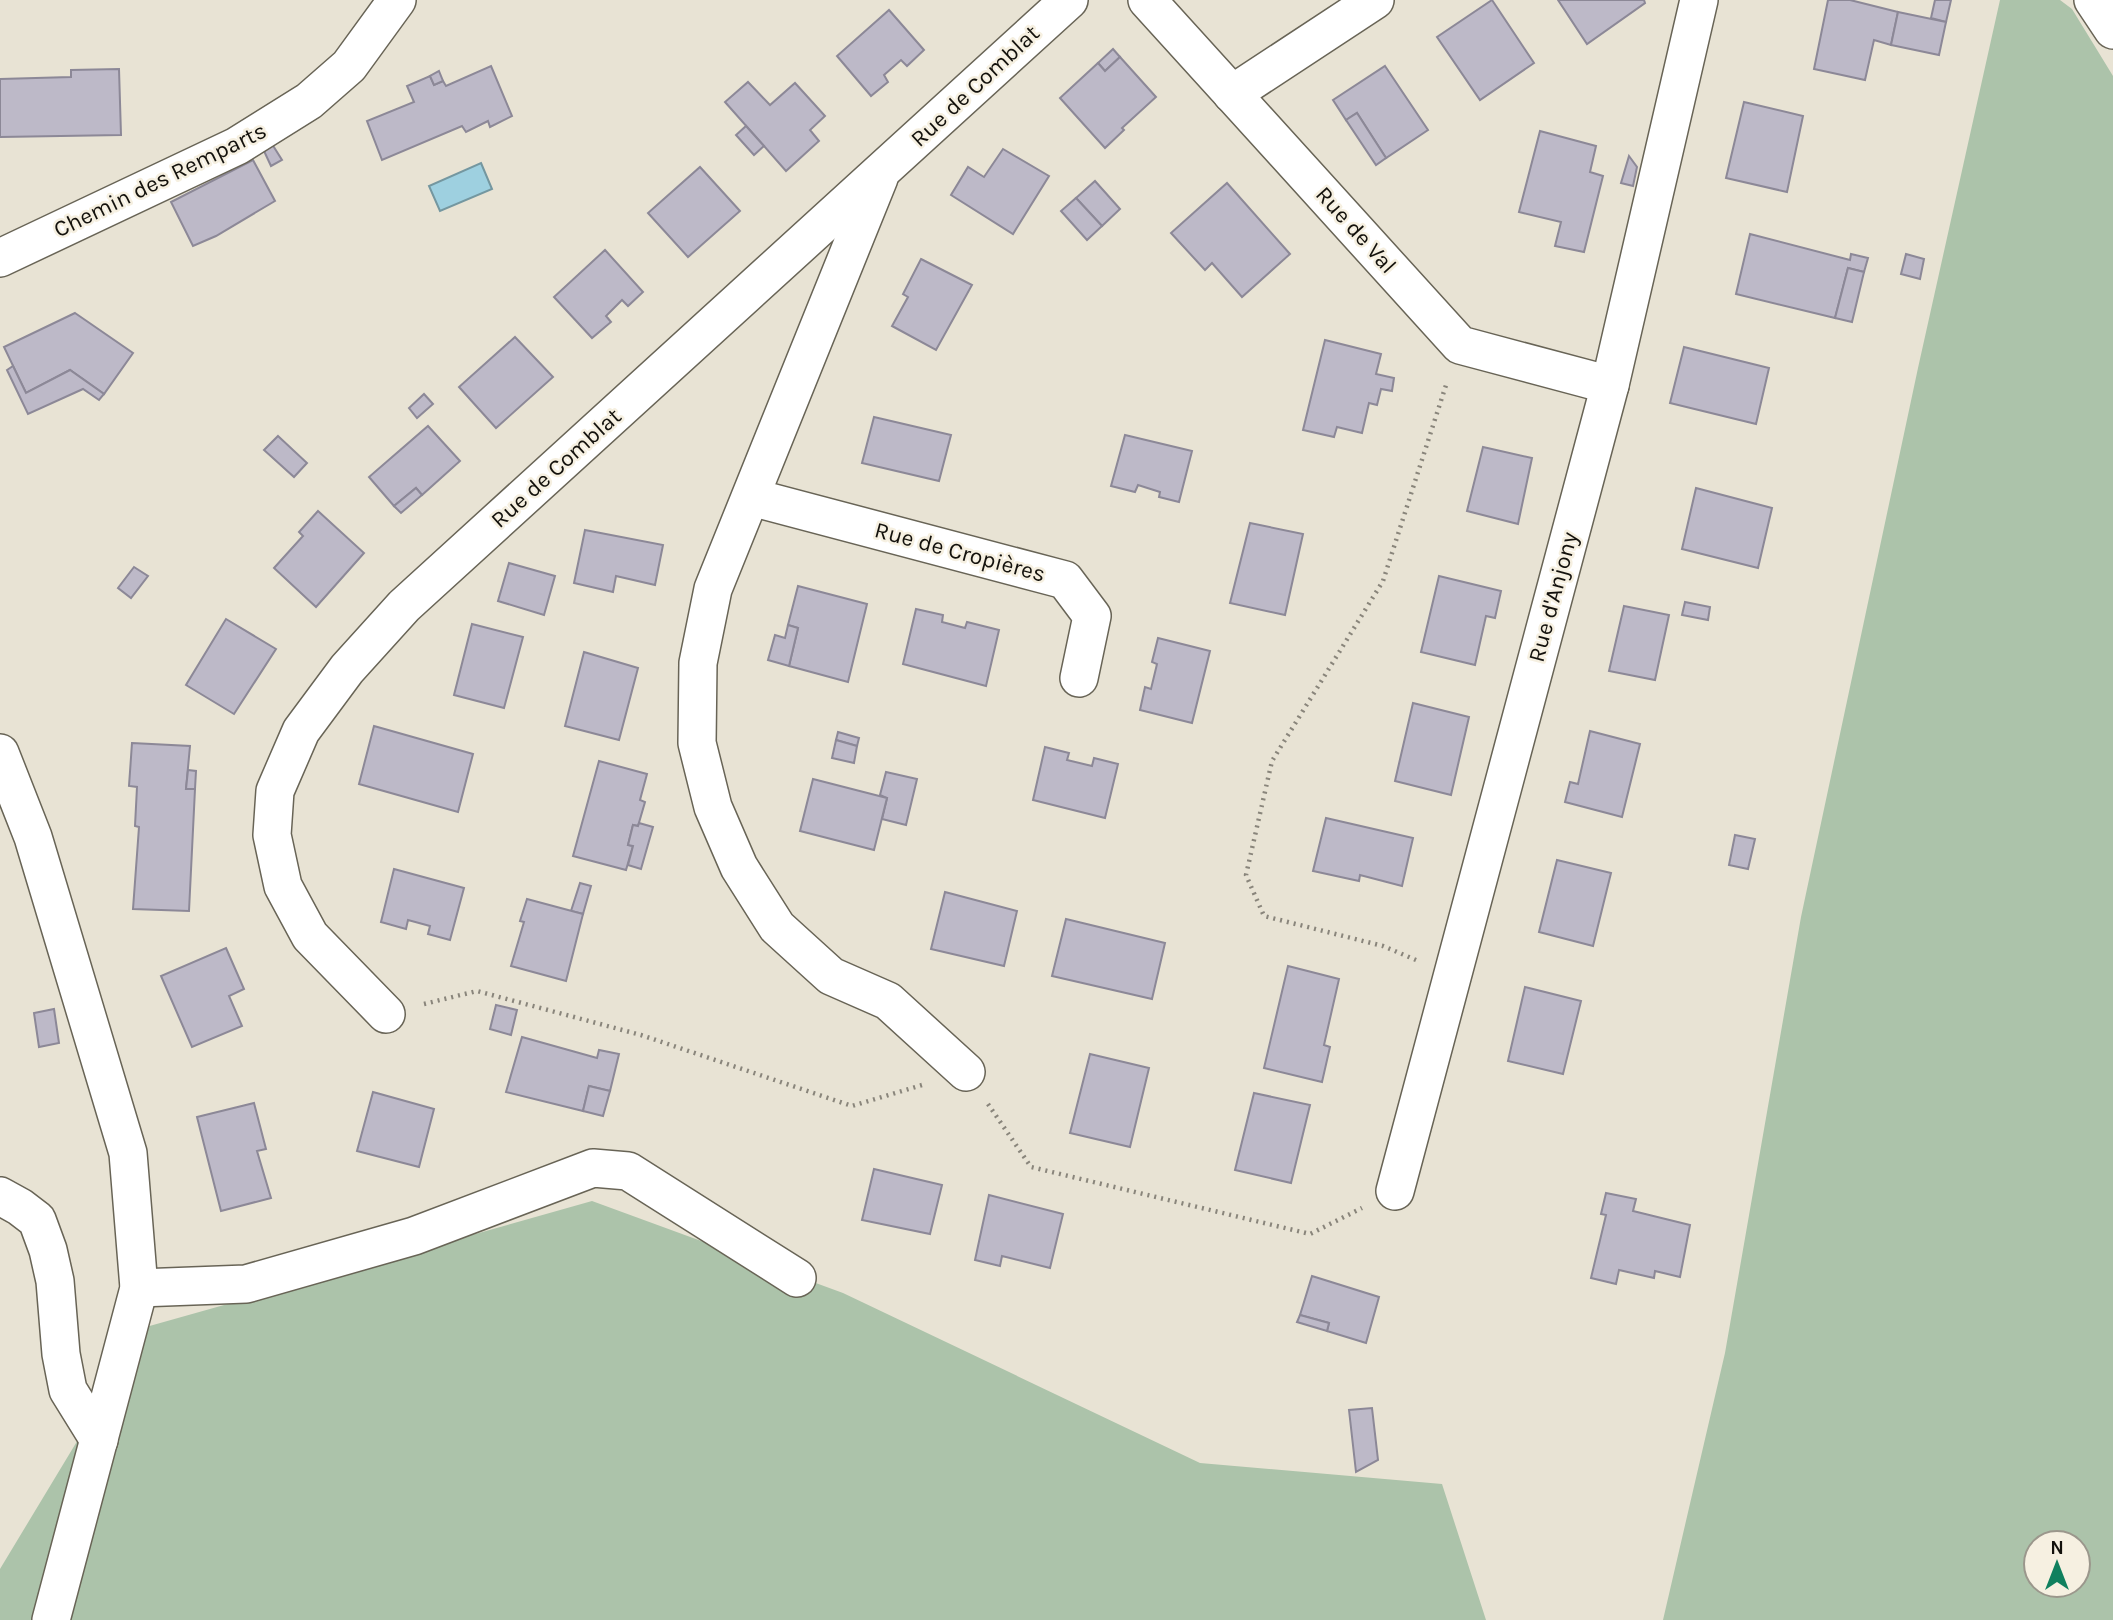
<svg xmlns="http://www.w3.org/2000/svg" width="2113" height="1620" font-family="Karla,sans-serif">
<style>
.green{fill:#acc3aa;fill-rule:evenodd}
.water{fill:#9ed0e0;stroke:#7497a0;stroke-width:2}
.building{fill:#bdb9c8;stroke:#8c8897;stroke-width:2}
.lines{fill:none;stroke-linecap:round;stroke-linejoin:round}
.minor-casing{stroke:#686456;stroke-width:40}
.path{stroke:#89857b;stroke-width:4.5;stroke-dasharray:2 5;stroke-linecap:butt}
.minor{stroke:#fff;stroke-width:37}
.labels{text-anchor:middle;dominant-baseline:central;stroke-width:5;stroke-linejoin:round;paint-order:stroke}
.street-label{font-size:23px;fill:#13110c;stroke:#f6f0e1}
</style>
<rect width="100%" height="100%" fill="#e8e3d4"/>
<g class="green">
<path d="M2000,0h60l12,9 41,67v1544h-450l62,-267 76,-436 117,-549zM2078,1543v42h-42v-42z"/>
<polygon points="592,1201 843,1293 1200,1463 1442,1484 1486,1620 0,1620 0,1569 146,1327"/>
</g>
<polygon class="water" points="481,163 492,189 440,211 429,186"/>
<g class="building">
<polygon points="1492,0 1534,63 1480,100 1437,37"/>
<polygon points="1558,0 1644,0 1645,3 1587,44"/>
<polygon points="1828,0 1850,0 1898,12 1891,45 1874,40 1865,80 1814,69"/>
<polygon points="1935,0 1951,0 1946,22 1931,18"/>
<polygon points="889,10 924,50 907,66 901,60 884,75 888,82 871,96 837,56"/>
<polygon points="1898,12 1946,22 1939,55 1891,45"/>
<polygon points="1113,49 1120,57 1105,71 1098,63"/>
<polygon points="1120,57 1156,97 1122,128 1124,130 1105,148 1060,98 1098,63 1105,71"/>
<polygon points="491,66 512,116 490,127 488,121 466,132 462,126 382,160 367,121 414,102 407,86 430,76 434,85 443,81 446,86"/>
<polygon points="1385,66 1428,130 1386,158 1357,113 1346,120 1333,100"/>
<polygon points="119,69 121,135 0,137 0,79 71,77 71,70"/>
<polygon points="439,71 443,81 434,85 430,76"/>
<polygon points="748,82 770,105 795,83 825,116 810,130 819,141 786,171 725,102"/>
<polygon points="1744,102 1803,116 1787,192 1726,178"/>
<polygon points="1357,113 1386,158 1376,165 1346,120"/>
<polygon points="746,126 764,146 754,155 736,135"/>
<polygon points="1540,131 1596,146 1590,172 1603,176 1584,252 1555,246 1561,222 1519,212"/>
<polygon points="272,144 282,160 271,166 264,151"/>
<polygon points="1003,149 1049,176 1013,234 951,195 968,167 984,177"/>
<polygon points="1629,156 1637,167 1633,186 1621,183"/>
<polygon points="253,160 275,201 216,236 193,246 171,202"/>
<polygon points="700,167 740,211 688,257 648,213"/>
<polygon points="1095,181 1120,209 1102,226 1076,198"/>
<polygon points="1227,183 1290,254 1242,297 1212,263 1205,270 1171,233"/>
<polygon points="1076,198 1102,226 1087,240 1061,211"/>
<polygon points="1750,234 1850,260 1851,254 1868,258 1864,272 1848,268 1835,318 1736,294"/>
<polygon points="605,250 643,292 628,306 622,300 606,316 611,322 592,338 554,297"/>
<polygon points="1906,254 1924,259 1920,279 1901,274"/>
<polygon points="921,259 972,285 936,350 892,326 908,297 903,294"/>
<polygon points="1848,268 1864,272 1852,322 1835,318"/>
<polygon points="75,313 133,353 104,394 70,370 26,393 4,347"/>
<polygon points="515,337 553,377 496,428 459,387"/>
<polygon points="1325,340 1381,354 1376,374 1394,378 1392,391 1381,389 1377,405 1369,403 1362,433 1337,427 1334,437 1303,430"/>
<polygon points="1684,347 1769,368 1756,424 1670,403"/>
<polygon points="13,366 26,393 70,370 104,394 99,400 83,389 28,414 7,370"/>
<polygon points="424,394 433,404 417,418 409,408"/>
<polygon points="874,417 951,435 939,481 862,463"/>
<polygon points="428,426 460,461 422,495 416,488 394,506 369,477"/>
<polygon points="1125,435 1192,451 1179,502 1159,497 1160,492 1138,485 1135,492 1111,486"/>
<polygon points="278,436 307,463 294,477 264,450"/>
<polygon points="1483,447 1532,458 1518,524 1467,511"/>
<polygon points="416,488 422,495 401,513 394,506"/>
<polygon points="1696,488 1772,508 1758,568 1682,549"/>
<polygon points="318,511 364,553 316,607 274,568 303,536 299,532"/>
<polygon points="1250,523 1303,534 1285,615 1230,603"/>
<polygon points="585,530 663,545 655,585 616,576 613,592 574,583"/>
<polygon points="509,563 555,576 544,615 498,601"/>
<polygon points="134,567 148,576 131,598 118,588"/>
<polygon points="1439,576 1501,591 1495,618 1486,616 1475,665 1421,652"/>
<polygon points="798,586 867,604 848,682 789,666 798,628 788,625"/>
<polygon points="1685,602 1710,607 1708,620 1682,615"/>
<polygon points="1624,606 1669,615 1655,680 1609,671"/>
<polygon points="916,609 943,615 942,622 965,628 967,622 999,630 986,686 903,664"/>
<polygon points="226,619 276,649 234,714 186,685"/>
<polygon points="472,624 523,637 504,708 454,695"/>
<polygon points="788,625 798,628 789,666 768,660 775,635 785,638"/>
<polygon points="1158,638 1210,651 1192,723 1140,710 1145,687 1151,689 1157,664 1152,662"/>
<polygon points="584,652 638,668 619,740 565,726"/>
<polygon points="1413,703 1469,717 1451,795 1395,781"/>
<polygon points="374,726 473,754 458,812 359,784"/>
<polygon points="1590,731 1640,744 1622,817 1565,802 1570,782 1578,784"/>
<polygon points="838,732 859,738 857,746 836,740"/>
<polygon points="836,740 857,746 854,763 832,758"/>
<polygon points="132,743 190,746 186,789 195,789 189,911 133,909 139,827 135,826 137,787 129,786"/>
<polygon points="1045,747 1069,753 1067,760 1092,766 1094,758 1118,764 1105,818 1033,800"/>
<polygon points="599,761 647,774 640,800 645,802 638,826 633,825 628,845 633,846 626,870 573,856"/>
<polygon points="188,770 196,771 195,789 186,789"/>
<polygon points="886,772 917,779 906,825 882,819 887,798 880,795"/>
<polygon points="813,779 887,798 874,850 800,831"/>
<polygon points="1326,818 1413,838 1402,886 1360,875 1359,881 1313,871"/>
<polygon points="639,823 653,827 641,869 628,865 633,846 628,845 633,825 638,826"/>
<polygon points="1735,835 1755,839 1748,869 1729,865"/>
<polygon points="1557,860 1611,873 1593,946 1539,932"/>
<polygon points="394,869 464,888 450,940 428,934 430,926 408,920 406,929 381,922"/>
<polygon points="580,883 591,886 583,914 571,911"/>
<polygon points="945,892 1017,911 1004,966 931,949"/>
<polygon points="527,899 583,914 566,981 511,966 524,922 520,921"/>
<polygon points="1066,919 1165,943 1152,999 1052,976"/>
<polygon points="226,948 244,989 229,996 242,1026 192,1047 161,976"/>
<polygon points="1288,966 1339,979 1324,1045 1330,1047 1322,1082 1264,1068"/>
<polygon points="1525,987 1581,1001 1563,1074 1508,1061"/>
<polygon points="496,1005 517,1010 511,1035 490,1029"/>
<polygon points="54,1009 59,1043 39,1047 34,1013"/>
<polygon points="522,1037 597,1058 599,1050 619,1054 610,1091 589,1086 583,1111 506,1092"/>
<polygon points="1090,1054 1149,1068 1130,1147 1070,1133"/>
<polygon points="589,1086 610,1091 603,1116 583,1111"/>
<polygon points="373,1092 434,1109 419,1167 357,1151"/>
<polygon points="1254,1093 1310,1105 1291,1183 1235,1170"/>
<polygon points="254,1103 266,1149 257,1151 271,1198 221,1211 197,1117"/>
<polygon points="874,1169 942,1185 930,1234 862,1220"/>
<polygon points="1606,1193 1636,1199 1633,1211 1690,1225 1680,1277 1655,1271 1654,1278 1619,1270 1616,1284 1591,1278 1606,1215 1601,1214"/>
<polygon points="989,1195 1063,1214 1050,1268 1002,1256 1000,1266 975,1260"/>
<polygon points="1312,1276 1379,1297 1366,1343 1327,1331 1329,1323 1300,1315"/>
<polygon points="1300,1315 1329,1323 1327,1331 1297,1322"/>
<polygon points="1372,1408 1378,1460 1356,1472 1349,1410"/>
</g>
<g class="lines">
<defs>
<g id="minor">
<polyline points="1147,0 1460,345 1610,385"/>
<polyline points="2093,0 2113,30"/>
<polyline points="1232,94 1375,0"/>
<polyline points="879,178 713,589 698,663 697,743 713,807 739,867 777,927 831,976 888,1001 966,1072"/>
<polyline points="0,258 237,146 309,101 349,66 397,0"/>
<polyline points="751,497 1065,580 1092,616 1079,678"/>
<polyline points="0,753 33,837 128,1153 139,1288 51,1620"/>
<polyline points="386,1014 310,936 283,886 272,835 275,791 301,731 347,669 404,606 1069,0"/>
<polyline points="1395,1191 1610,385 1699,0"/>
<polyline points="0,1196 20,1207 37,1220 48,1250 55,1281 61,1354 68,1390 99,1440"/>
<polyline points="139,1288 246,1284 414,1236 593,1168 628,1171 797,1278"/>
</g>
</defs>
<use href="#minor" class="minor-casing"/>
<g class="path">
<polyline points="1416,960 1383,946 1264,916 1246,875 1272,761 1383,581 1447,382"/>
<polyline points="424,1004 477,991 641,1035 852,1106 922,1085"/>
<polyline points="988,1104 1031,1167 1310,1234 1362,1208"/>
</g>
<use href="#minor" class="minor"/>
</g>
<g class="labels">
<g class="street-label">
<text transform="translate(975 86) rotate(-43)">Rue de Comblat</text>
<text transform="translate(160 180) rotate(-26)">Chemin des Remparts</text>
<text transform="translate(1356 230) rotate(48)">Rue de Val</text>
<text transform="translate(556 468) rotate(-42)">Rue de Comblat</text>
<text transform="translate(960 552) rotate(15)">Rue de Cropières</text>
<text transform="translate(1553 597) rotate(-75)">Rue d'Anjony</text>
</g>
</g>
<g transform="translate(2057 1564)"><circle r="33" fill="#f6f0e1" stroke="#9b978c" stroke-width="2"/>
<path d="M0-5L12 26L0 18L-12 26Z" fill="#10805e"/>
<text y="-10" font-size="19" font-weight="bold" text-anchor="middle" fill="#13110c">N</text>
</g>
</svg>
